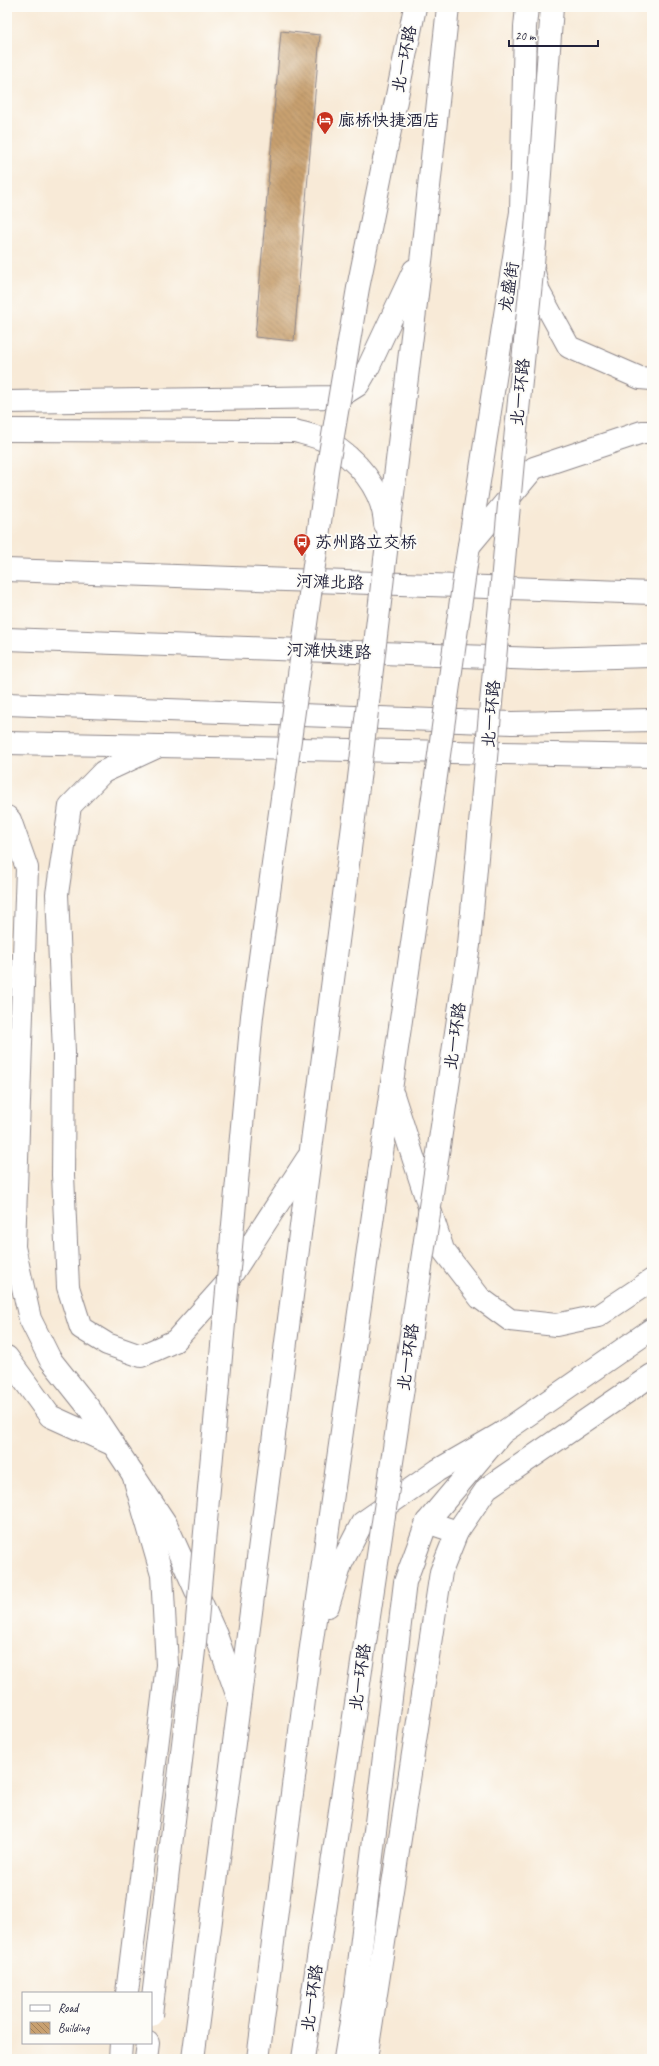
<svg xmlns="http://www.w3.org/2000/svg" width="659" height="2066" font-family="Caveat,'LXGW WenKai TC',sans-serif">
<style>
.building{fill:url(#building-back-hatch)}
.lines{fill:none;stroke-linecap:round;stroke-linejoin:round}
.tertiary-casing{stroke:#8d8689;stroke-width:24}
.primary-casing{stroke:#8d8689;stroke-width:24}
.trunk-casing{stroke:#8d8689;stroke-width:24}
.tertiary{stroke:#fff;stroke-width:22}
.primary{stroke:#fff;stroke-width:22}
.trunk{stroke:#fff;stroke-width:22}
.primary-bridge-casing{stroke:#8d8689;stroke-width:24;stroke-linecap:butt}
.trunk-bridge-casing{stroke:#8d8689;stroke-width:24;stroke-linecap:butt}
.primary-bridge{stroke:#fff;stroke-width:22}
.trunk-bridge{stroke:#fff;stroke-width:22}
.labels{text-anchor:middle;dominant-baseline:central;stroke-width:4;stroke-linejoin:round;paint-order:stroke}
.street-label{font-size:17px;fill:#22223b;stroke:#fdfcf7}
.poi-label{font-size:17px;fill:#22223b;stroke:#fdfcf7;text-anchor:start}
</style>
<defs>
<pattern id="building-back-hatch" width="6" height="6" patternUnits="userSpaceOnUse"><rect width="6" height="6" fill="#c8a070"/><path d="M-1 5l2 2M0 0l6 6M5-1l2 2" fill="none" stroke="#a2825d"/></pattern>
</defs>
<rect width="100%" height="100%" fill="#fdfcf7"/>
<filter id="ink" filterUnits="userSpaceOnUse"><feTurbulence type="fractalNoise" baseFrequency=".025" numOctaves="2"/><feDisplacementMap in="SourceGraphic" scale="8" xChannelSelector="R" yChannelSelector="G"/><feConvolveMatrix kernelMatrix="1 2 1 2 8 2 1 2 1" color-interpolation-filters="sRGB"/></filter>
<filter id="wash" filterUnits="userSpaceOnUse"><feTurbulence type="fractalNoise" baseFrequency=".012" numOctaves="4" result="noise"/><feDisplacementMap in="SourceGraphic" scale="16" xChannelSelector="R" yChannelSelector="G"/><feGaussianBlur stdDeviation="0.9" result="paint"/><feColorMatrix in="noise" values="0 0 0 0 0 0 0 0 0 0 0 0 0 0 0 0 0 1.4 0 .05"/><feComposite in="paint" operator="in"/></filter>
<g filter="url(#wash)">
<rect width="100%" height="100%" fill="#f8ead7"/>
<g id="blocks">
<polygon class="building" points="281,31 320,35 294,341 255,337"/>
</g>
</g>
<g filter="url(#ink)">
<use href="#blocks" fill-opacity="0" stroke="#8d8689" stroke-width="1"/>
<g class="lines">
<defs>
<g id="tertiary">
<polyline points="7,570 652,593"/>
<polyline points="7,1357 50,1416 114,1445"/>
<polyline points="366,2059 441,1572 457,1532 487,1488 652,1375"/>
</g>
<g id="primary">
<polyline points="533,268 539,292 569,347 640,378 652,379"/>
<polyline points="7,402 339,397 358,385 369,366 414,270"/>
<path d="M7,430l288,1c10,3 23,5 32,11 29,16 56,47 58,82"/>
<polyline points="469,546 534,468 642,432 652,432"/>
<polyline points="385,560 422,253 448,7"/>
<polyline points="466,565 521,212 525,27 527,7"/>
<polyline points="159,746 103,772 70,806 57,894 64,1051 63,1175 68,1287 81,1328 107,1344 141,1356 175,1341 225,1285 307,1159"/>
<polyline points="7,817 10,820 27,868 14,1247 30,1319 50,1359 89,1408 166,1524 216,1635 238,1697"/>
<polyline points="393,1095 443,1250 480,1298 510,1320 556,1325 598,1316 652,1280"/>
<polyline points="328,1606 341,1564 362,1523 438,1470 502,1433 652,1329"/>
<polyline points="193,2059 358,787"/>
<polyline points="258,2059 309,1661 434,790"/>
</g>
<g id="trunk">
<polyline points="7,639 539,659 652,656"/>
<polyline points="7,704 512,723 652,720"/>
<polyline points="7,743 652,756"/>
<polyline points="427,1522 457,1532"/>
<polyline points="127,1993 167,1665 162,1575 133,1474"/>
<polyline points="120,2059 121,2043"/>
<polyline points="146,2059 148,2043"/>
<polyline points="345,2059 355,1997 405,1582 427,1522 502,1433"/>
</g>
</defs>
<use href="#tertiary" class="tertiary-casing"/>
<use href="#primary" class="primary-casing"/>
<use href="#trunk" class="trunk-casing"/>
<use href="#tertiary" class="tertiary"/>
<use href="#primary" class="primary"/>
<use href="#trunk" class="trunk"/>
<defs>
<g id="primary-bridge">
<polyline points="358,787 385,560"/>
<polyline points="434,790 466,565"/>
</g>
<g id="trunk-bridge">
<polyline points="151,2015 195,1642 252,1016 327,471 358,288 415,7"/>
<polyline points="303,2059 469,945 514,450 535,243 552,7"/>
</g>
</defs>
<use href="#primary-bridge" class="primary-bridge-casing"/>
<use href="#trunk-bridge" class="trunk-bridge-casing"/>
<use href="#primary-bridge" class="primary-bridge"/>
<use href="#trunk-bridge" class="trunk-bridge"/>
</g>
</g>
<defs>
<symbol id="hotel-pin" viewBox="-11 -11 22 30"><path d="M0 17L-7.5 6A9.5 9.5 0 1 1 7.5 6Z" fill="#c8321e" stroke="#fdfcf7"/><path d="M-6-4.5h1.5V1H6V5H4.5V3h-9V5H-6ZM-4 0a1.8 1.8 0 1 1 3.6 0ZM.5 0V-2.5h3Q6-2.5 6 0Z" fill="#fff"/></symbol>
<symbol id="bus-pin" viewBox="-11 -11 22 30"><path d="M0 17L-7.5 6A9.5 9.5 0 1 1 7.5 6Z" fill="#c8321e" stroke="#fdfcf7"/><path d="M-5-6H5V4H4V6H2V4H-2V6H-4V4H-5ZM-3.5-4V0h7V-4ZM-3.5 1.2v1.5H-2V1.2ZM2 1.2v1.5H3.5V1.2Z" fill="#fff"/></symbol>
</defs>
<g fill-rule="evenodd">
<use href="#hotel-pin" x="315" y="110" width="20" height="27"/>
<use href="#bus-pin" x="292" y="532" width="20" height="27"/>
</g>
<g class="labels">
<g class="street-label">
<text transform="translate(404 59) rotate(-79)">北一环路</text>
<text transform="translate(509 287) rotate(-81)">龙盛街</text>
<text transform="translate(520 392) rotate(-84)">北一环路</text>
<text transform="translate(330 582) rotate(2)">河滩北路</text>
<text transform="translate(329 651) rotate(2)">河滩快速路</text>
<text transform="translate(491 714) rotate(-85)">北一环路</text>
<text transform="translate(455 1036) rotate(-82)">北一环路</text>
<text transform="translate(408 1357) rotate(-82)">北一环路</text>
<text transform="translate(360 1677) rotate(-82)">北一环路</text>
<text transform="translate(312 1998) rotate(-82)">北一环路</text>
</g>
<g class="poi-label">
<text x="338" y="120">廊桥快捷酒店</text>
<text x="315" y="542">苏州路立交桥</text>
</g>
</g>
<rect width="659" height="2066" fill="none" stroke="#fdfcf7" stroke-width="24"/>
<rect x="22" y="1992" width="130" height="52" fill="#fdfcf7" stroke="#a5a5ac"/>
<rect x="30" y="2005" width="20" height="6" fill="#ffffff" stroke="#a5a5ac"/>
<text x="58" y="2012" font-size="12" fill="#22223b">Road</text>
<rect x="30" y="2022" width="20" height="12" fill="url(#building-back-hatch)" stroke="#a5a5ac"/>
<text x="58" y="2032" font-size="12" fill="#22223b">Building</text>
<path d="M509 40v6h89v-6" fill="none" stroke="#22223b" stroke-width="2"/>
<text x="515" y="40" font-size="12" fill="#22223b" stroke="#fdfcf7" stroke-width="3" paint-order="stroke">20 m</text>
</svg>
